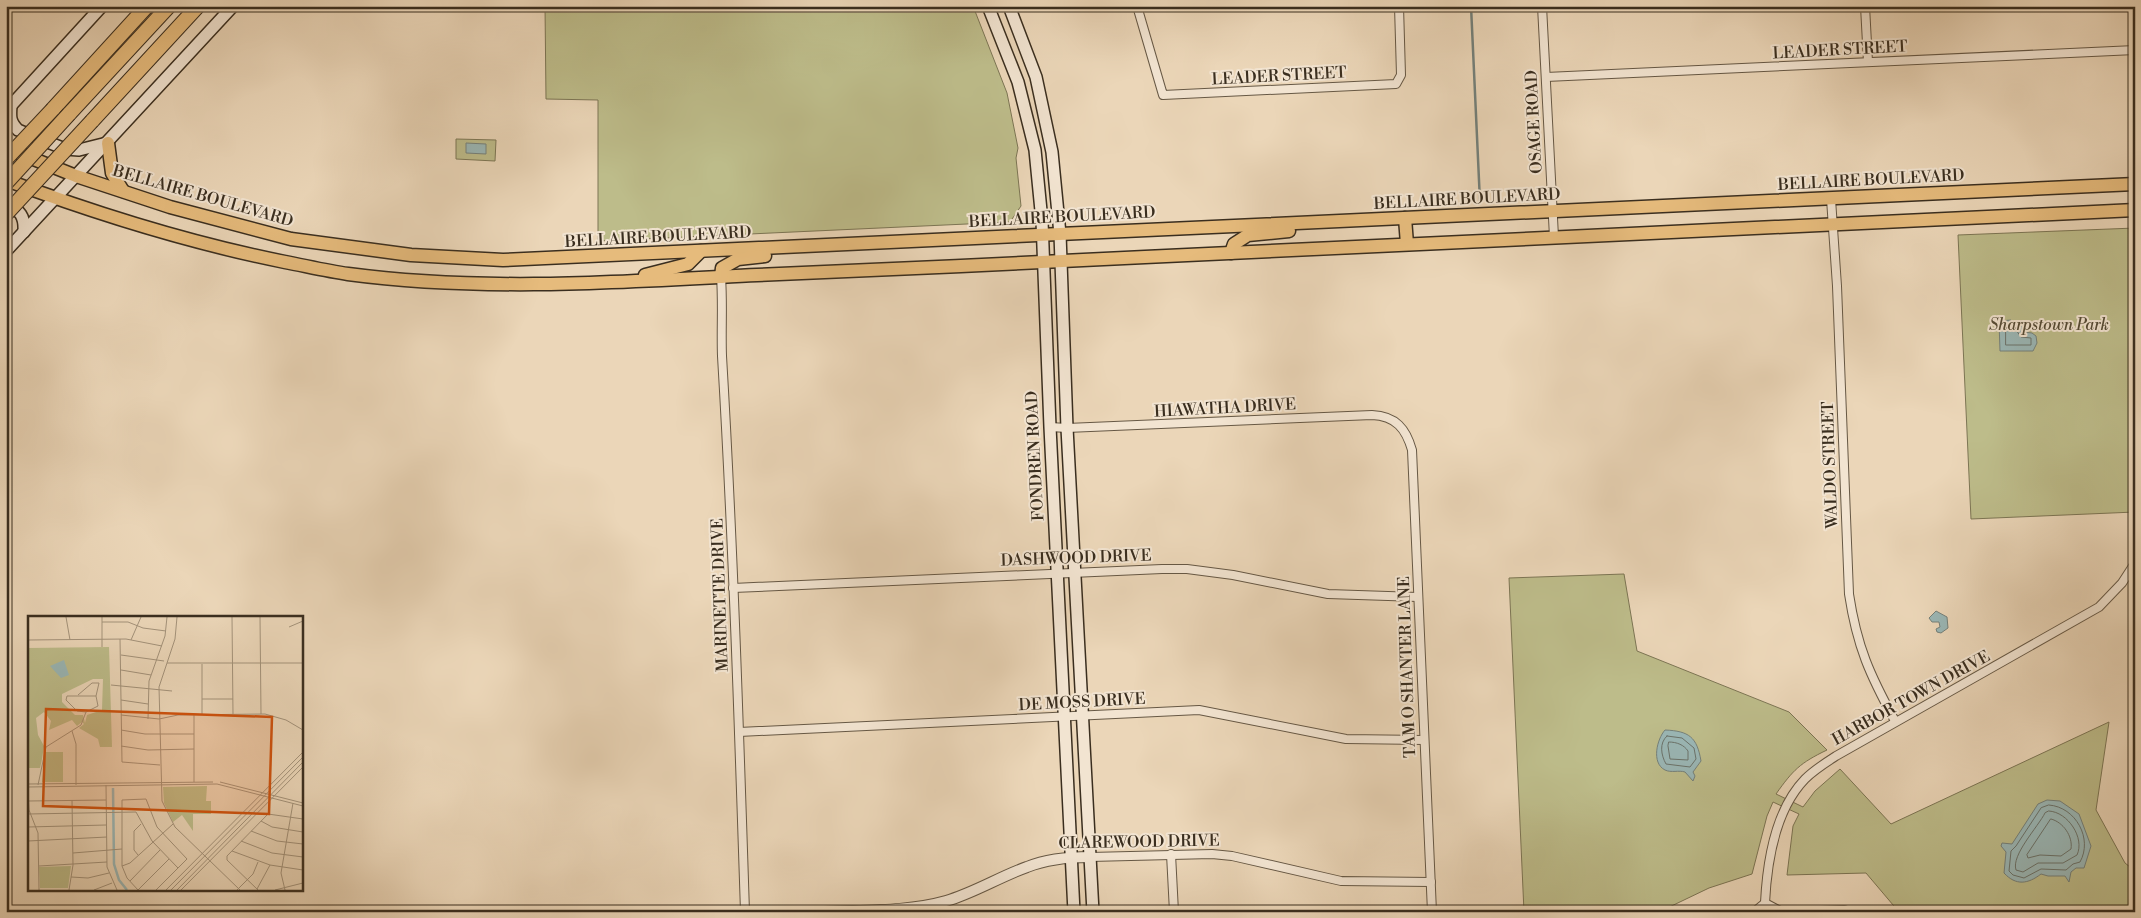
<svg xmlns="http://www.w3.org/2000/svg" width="2141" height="918" font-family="'Libre Bodoni',serif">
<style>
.green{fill:#bdbc8a;stroke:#7c7554}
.water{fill:#9ab7b6;stroke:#74807a}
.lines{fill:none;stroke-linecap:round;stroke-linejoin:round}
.shore{stroke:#6a726a;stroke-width:1}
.stream{stroke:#74807a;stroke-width:2.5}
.minor-casing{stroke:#665845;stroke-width:10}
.tertiary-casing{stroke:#665845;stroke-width:12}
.secondary-casing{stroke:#3a2e1f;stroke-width:14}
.primary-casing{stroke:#3a2e1f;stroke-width:15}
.motorway-casing{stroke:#3a2e1f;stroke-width:16}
.minor{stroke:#f2e4d1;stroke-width:8}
.tertiary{stroke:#f2e4d1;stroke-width:10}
.secondary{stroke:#f2e4d1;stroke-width:11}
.primary{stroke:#e6bb7c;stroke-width:12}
.motorway{stroke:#e6bb7c;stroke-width:14}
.motorway-bridge-casing{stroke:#3a2e1f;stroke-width:16;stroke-linecap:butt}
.motorway-bridge{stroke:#e6bb7c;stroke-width:14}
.labels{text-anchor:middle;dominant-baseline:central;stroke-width:4;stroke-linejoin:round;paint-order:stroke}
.street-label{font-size:16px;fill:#3a2e1f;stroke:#f2e4d1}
.park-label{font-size:16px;font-style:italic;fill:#544a34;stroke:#f2e4d1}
.inset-river{fill:none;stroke:#9ab7b6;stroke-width:2.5}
.inset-road{fill:none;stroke:#a4937b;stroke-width:1}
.view{fill:#ce530f;fill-opacity:0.15;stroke:#ce530f;stroke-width:2.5}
.inset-edge{fill:none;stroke:#3a2e1f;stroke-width:2.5}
</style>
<rect width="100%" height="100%" fill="#ebd6b8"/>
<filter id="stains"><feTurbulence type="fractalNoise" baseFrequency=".004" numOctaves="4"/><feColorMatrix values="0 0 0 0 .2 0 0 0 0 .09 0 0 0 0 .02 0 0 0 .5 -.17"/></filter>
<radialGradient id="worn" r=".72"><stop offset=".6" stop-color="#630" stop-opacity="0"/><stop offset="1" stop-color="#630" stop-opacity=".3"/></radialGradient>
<g class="green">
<polygon points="545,6 973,6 1007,93 1018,148 1016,158 1021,206 1010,222 598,241 598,100 546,99"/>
<polygon points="456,139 496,140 495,161 456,159"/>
<polygon points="2135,228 2135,512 1971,519 1958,235"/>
<path d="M1624,574l13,77 152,61 38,38c-27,13 -34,20 -51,44l27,13 12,-16 25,-22 51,55 218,-102 -13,88 29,53 10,8v41h-236l-33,-39 -79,2 6,-49 6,-12 -26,-12 -6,14 -15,58 -43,14 -50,24h-135l-15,-334z"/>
</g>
<g class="water">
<polygon points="466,143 486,144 486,154 466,153"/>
<polygon points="2011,320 2011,327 2014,324 2019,324 2022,326 2024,332 2032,333 2036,336 2037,343 2033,351 2000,351 1999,321"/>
<polygon points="1936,611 1947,617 1948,628 1941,633 1937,632 1936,629 1940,627 1939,622 1932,622 1929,618"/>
<path d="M1665,730c24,1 32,7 36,31l-8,11 2,4 -2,5 -8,-9c-6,-2 -14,1 -20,-2 -14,-7 -8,-31 0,-40z"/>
<path d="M2047,800l13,1 19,13 12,32 -7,22h-8l-5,4 -2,10 -4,-6h-17l-7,-2c-13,10 -25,12 -37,-1l2,-21 -5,-6 1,-3 10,1 26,-40z"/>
</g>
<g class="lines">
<g class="shore">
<polygon points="2006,329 2016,330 2021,337 2031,338 2031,345 2006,345"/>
<path d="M1667,736l15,2 12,10 2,11 -6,8 -24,-3c-5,-9 -7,-21 1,-28z"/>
<path d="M1669,742c8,0 15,3 19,9v9l-18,-1 -2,-13z"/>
<path d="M2049,805c27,2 44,34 31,57l-7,2 -7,6 -25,-1 -17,9 -11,-3 -4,-4 2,-20 5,-5 25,-38z"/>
<path d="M2049,811c19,1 36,27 28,44l-14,8h-25l-15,9 -7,-2c-5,-15 22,-43 29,-57z"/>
<path d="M2051,819c12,3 22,17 20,30l-10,7 -21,-1 -12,3 -1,-3z"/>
</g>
<polyline class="stream" points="1471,6 1480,202"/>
<defs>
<g id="minor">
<polyline points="1137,6 1163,95 1396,84 1401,75 1399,6"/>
<polyline points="1542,6 1554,237"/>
<polyline points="1865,6 1868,62"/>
<polyline points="1546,77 2135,50"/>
<path d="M1831,199l6,87 12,308c8,53 21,81 46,127"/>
<path d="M721,277c2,27 0,53 1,79 11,185 17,371 23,556"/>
<path d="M1050,427l17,1 305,-13c24,1 34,14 40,35l20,462"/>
<polyline points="733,588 1162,569 1187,569 1233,575 1328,594 1418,597"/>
<polyline points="739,732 1199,710 1346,739 1424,740"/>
<polyline points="1171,854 1174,912"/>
<polyline points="1090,857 1212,854 1232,856 1341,881 1431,882"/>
<path d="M1765,903c2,-41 10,-93 40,-124 9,-9 20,-16 31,-23l263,-149 23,-24 13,-20"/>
<polyline points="1754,912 1765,903 1782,912"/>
<polyline points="1797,912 1844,910 1849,912"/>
</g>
<path id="tertiary" d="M824,912c40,-2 83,0 122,-11 28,-8 53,-24 81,-34 20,-8 42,-10 63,-10"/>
<g id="secondary">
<polyline points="988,6 1018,82 1035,150 1042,221 1050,427 1074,912"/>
<polyline points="1009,6 1036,77 1052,152 1060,234 1067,428 1093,912"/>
<path d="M11,106c-1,11 -1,16 7,24l47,19 14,1 28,-7"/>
<polyline points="6,111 102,6"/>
<path d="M6,204c14,6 19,12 18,28"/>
<polyline points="6,251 233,6"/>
</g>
<g id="primary">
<polyline points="108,143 112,173 123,191"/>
<polyline points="6,148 76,176 170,207 291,239 411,255 503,260 2135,184"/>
<path d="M6,180c91,34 184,63 279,82 21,4 42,9 63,12 136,18 274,8 409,1 129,-6 259,-11 388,-18 330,-16 660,-31 990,-47"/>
<polyline points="1405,218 1407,244"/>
<polyline points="1231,253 1234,244 1248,235 1289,231"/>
<polyline points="645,275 688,264 701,251"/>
<polyline points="721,277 722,268 738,259 765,256"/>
</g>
<g id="motorway">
<polyline points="53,109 147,6"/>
<polyline points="69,114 169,6"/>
<polyline points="92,121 198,6"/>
</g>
</defs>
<use href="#minor" class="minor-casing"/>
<use href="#tertiary" class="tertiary-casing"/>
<use href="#secondary" class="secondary-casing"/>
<use href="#primary" class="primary-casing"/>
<use href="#motorway" class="motorway-casing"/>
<use href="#minor" class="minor"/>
<use href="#tertiary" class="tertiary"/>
<use href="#secondary" class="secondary"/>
<use href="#primary" class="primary"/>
<use href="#motorway" class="motorway"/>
<defs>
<g id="motorway-bridge">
<polyline points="6,159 53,109"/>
<polyline points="6,183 69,114"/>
<polyline points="6,214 92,121"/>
</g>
</defs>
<use href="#motorway-bridge" class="motorway-bridge-casing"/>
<use href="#motorway-bridge" class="motorway-bridge"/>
</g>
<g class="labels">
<g class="street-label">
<text transform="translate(1840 50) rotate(-3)">LEADER STREET</text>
<text transform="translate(1279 76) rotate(-3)">LEADER STREET</text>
<text transform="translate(1534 122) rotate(-93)">OSAGE ROAD</text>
<text transform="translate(1871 180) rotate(-3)">BELLAIRE BOULEVARD</text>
<text transform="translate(203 196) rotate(16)">BELLAIRE BOULEVARD</text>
<text transform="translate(1467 199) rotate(-3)">BELLAIRE BOULEVARD</text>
<text transform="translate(1062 217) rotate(-3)">BELLAIRE BOULEVARD</text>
<text transform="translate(658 237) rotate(-3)">BELLAIRE BOULEVARD</text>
<text transform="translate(1225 408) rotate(-3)">HIAWATHA DRIVE</text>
<text transform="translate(1035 456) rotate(-93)">FONDREN ROAD</text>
<text transform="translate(1830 465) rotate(-92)">WALDO STREET</text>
<text transform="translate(1076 558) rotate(-2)">DASHWOOD DRIVE</text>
<text transform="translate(720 595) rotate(-92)">MARINETTE DRIVE</text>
<text transform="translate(1407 667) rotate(-92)">TAM O SHANTER LANE</text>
<text transform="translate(1911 698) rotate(-29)">HARBOR TOWN DRIVE</text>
<text transform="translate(1082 702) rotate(-3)">DE MOSS DRIVE</text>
<text transform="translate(1139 842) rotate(-1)">CLAREWOOD DRIVE</text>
</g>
<g class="park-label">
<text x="2049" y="325">Sharpstown Park</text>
</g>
</g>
<g transform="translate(28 616)">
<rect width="275" height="275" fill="#ebd6b8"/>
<path d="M81,31l3,100h-12l-2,-8 -19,-11 5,-4 -2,-2 -5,4 -5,-6 -23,10 2,-9 -7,-9 -8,6 2,17 6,11 -2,13 -2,9h-12v-120zM65,63h10l-1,31 -15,5 -2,8 -2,-8h-8l-13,-13v-8zM17,136h18v30h-21zM179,170l-1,15h5v13h-18v17l-11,-16 -9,7 -9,-19 -1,-16zM43,250l-3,22h-28l-1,-21z" fill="#bdbc8a" fill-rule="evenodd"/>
<path d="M36,44l5,15 -8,3 -11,-12z" fill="#9ab7b6"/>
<path class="inset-river" d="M85,172l1,76 5,16 8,10"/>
<path class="inset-road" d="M38,1l4,23M74,1v30M149,1l-2,22 -16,48 3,114 13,26 65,63M204,1l1,97M232,1l1,97M74,6h26l15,6 23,3M261,11l14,-6M92,23l2,123 38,3M0,24l98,-1 36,7M103,24l10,-23M93,39l43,6M139,47h136M174,48v50M93,54l30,5M83,69l61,6M50,79l14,-12h7l-3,13 2,10 -12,6 -9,-1 -11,-11 1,-4h29M174,83h31M93,84l27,4M166,98v68M93,99l38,4 19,-4 87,-1 21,6 17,10M120,103l1,-38 16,-45 2,-19M93,114l24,4h49M44,115l4,13v41M93,130l27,4 46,-1M192,166l83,21M0,168l185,-2M10,169l8,-38 35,-22 5,-13M78,169l1,82 10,23M0,171l189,-3 86,22M0,174l1,20 9,23 1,57M0,185l78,-1M0,198l108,-2 16,29 26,27M233,205l11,6 31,5M0,211l78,-2M223,215l26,10 26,3M0,225l79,-4M213,225l31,12 31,4M204,235l38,14 33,5M45,237l49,-4M110,239l-4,-5v-19l7,-7M11,250l68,-4M94,250l8,-3 43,-39M43,261l17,1 21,-5M102,265l30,-31M229,273l13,-24M41,274l4,-25 -1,-65M66,274l18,-7M110,274l-11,-12 -5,-12v-66l24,-1 11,28 30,32 -31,31M110,274l31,-31M138,274l137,-138M143,274l132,-133M149,274l126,-128M153,274l122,-123M209,274l16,-16 5,-12M230,274l-31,-30v-4l41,-42 35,5M247,274l28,-7M257,274l-4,-17 12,-70"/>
<path class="view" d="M18,93l226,8 -3,97 -226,-8z"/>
<rect width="275" height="275" class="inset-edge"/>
</g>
<rect width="2141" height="918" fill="none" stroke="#ebd6b8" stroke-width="25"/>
<rect x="8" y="8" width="2126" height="903" fill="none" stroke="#3a2e1f" stroke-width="2.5"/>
<rect x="12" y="12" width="2116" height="893" fill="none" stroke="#3a2e1f"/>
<rect width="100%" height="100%" filter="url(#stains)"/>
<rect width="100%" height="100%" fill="url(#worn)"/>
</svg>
